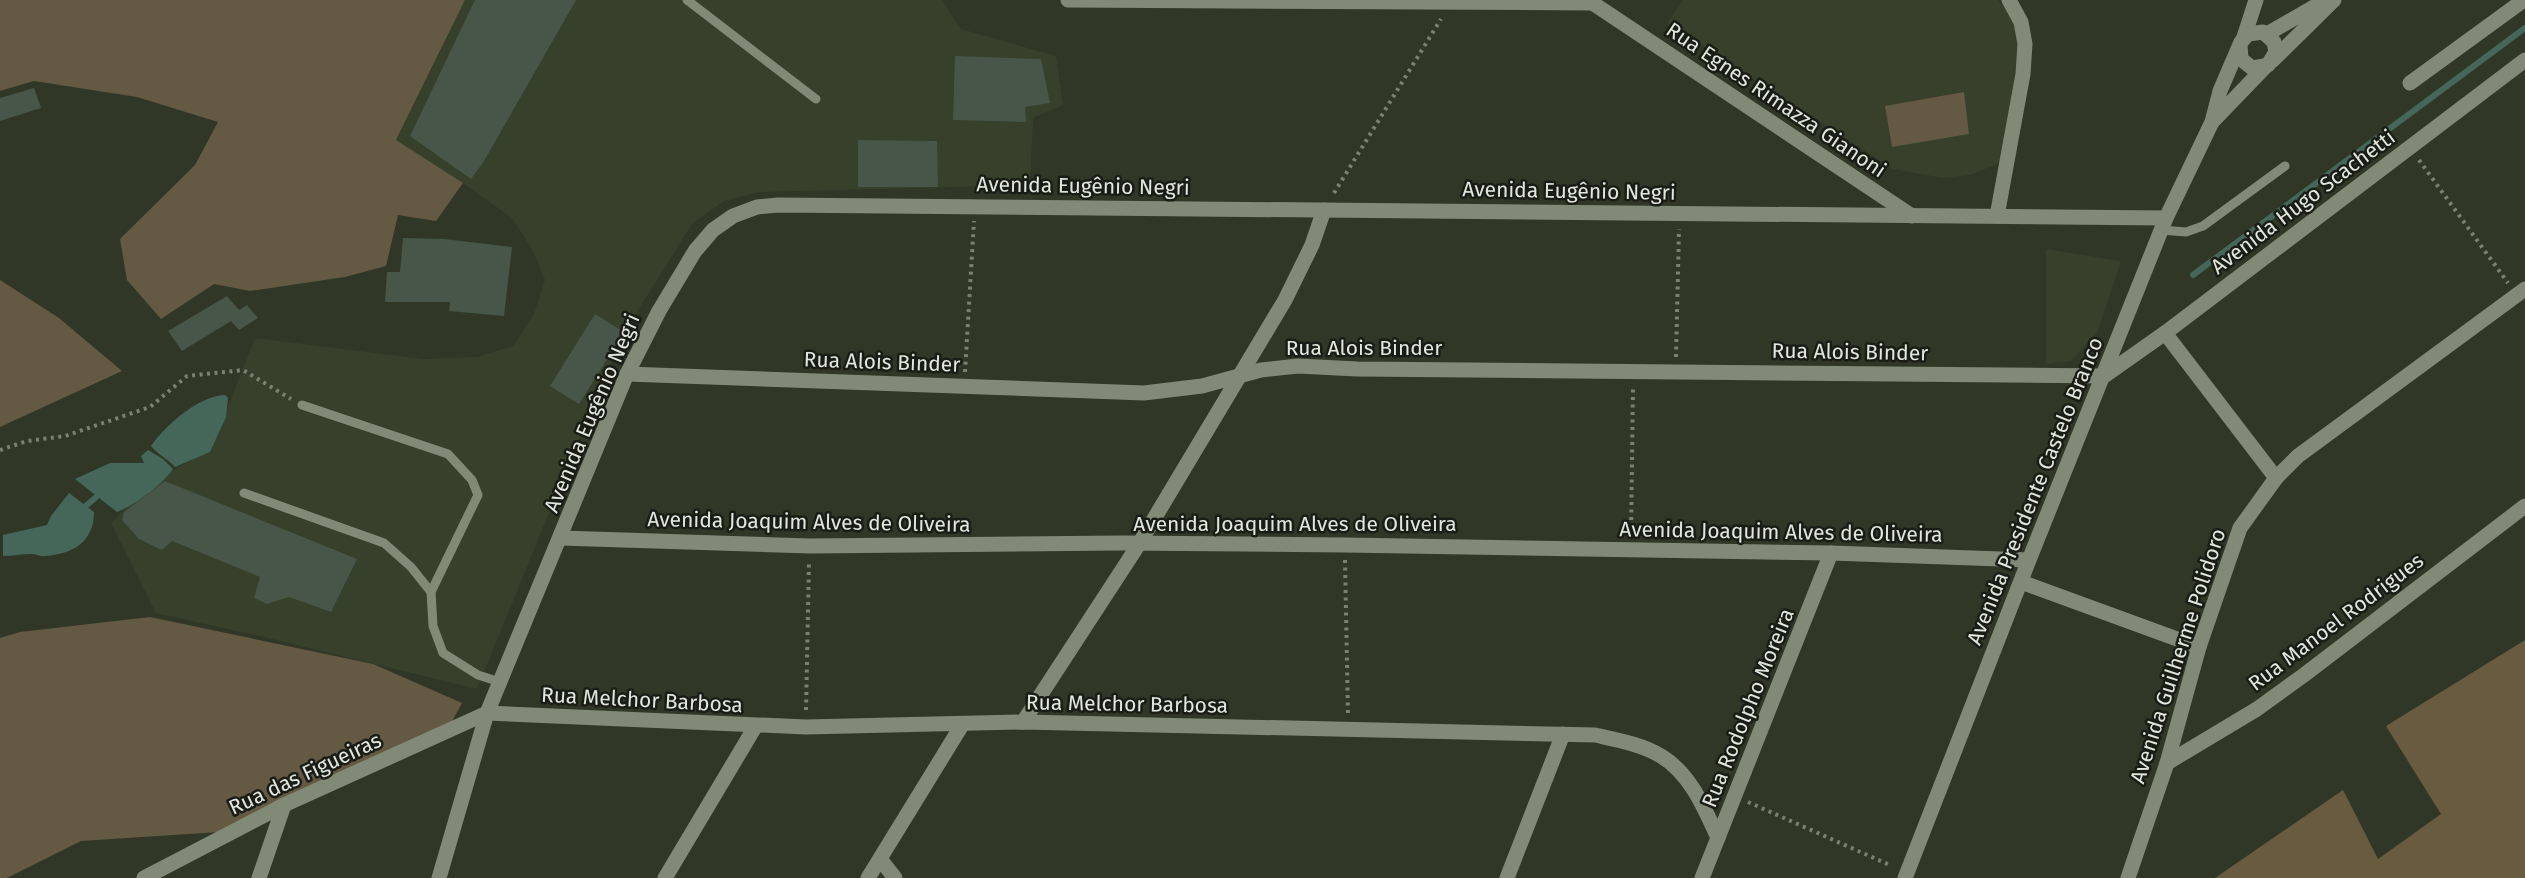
<svg xmlns="http://www.w3.org/2000/svg" width="2525" height="878" font-family="'Fira Sans',sans-serif">
<style>
.built{fill:#36402a}
.green{fill:#645942}
.forest{fill:#685b3f}
.water{fill:#446759}
.lines{fill:none;stroke-linecap:round;stroke-linejoin:round}
.stream{stroke:#446759;stroke-width:6}
.building{fill:#475649}
.path{stroke:#7a8073;stroke-width:4;stroke-dasharray:3 4.5;stroke-linecap:butt}
.service{stroke:#818a77;stroke-width:9}
.minor{stroke:#818a77;stroke-width:15}
.tertiary{stroke:#818a77;stroke-width:15}
.labels{text-anchor:middle;dominant-baseline:central;stroke-width:5;stroke-linejoin:round;paint-order:stroke}
.street-label{font-size:21px;fill:#e2e7dd;stroke:#1a1d16}
</style>
<rect width="100%" height="100%" fill="#303727"/>
<g class="built">
<polygon points="465,0 942,0 961,29 1056,56 1063,105 1033,118 1030,185 759,192 724,201 692,224 627,328 598,393 477,689 264,637 156,613 111,523 138,496 176,468 211,450 255,338 423,359 477,357 513,346 534,314 545,280 532,249 512,218 463,183 396,141"/>
<polygon points="1683,0 1998,0 2019,27 2019,67 2005,155 1997,164 1970,175 1943,178 1893,169 1667,23"/>
<polygon points="2046,249 2121,261 2097,333 2071,361 2046,364"/>
</g>
<g class="green">
<polygon points="0,0 465,0 396,140 463,183 436,221 398,215 386,266 345,277 250,291 214,284 161,319 127,280 120,239 195,165 218,122 137,97 34,81 0,91"/>
<polygon points="1964,92 1969,134 1892,147 1885,106"/>
<polygon points="0,280 59,318 122,371 0,427"/>
<polygon points="150,617 373,664 462,703 448,729 220,832 81,841 7,878 0,878 0,638 20,632"/>
</g>
<polygon class="forest" points="2525,640 2525,878 2215,878 2343,790 2378,859 2441,814 2386,726"/>
<g class="water">
<path d="M225,395l3,3 -2,19 -16,35 -35,15c-7,-8 -18,-13 -24,-21 15,-21 47,-50 74,-51z"/>
<path d="M148,450l15,9 10,10c-11,16 -38,36 -56,43l-42,-33 35,-16h34l-3,-7z"/>
<path d="M69,493l25,19c0,30 -21,42 -49,44 -5,1 -9,-2 -14,-2 -9,0 -18,2 -28,2v-21l44,-10 4,-9z"/>
</g>
<g class="lines">
<g class="stream">
<polyline points="2193,275 2525,28"/>
<polyline points="80,511 102,492"/>
</g>
</g>
<g class="building">
<polygon points="475,0 576,0 484,161 471,179 410,136"/>
<polygon points="955,56 1041,59 1050,103 1025,107 1026,122 953,120"/>
<polygon points="34,88 41,108 0,121 0,98"/>
<polygon points="858,140 937,141 938,187 858,187"/>
<polygon points="403,238 444,239 512,247 504,316 449,311 450,302 385,302 387,272 400,272"/>
<polygon points="227,296 239,310 247,305 258,318 239,330 231,321 182,351 168,331"/>
<polygon points="595,314 624,332 579,404 550,386"/>
<polygon points="165,481 357,559 331,612 289,597 267,604 254,598 260,577 172,541 162,550 139,539 122,520 124,512"/>
</g>
<g class="lines">
<g class="path">
<polyline points="2419,160 2508,283"/>
<polyline points="1334,193 1441,19"/>
<polyline points="1676,357 1679,229"/>
<polyline points="965,372 974,221"/>
<polyline points="0,450 27,441 65,436 150,407 187,376 243,370 291,399"/>
<polyline points="1631,535 1633,386"/>
<polyline points="1345,560 1348,715"/>
<polyline points="806,710 809,562"/>
<polyline points="1748,802 1892,866"/>
</g>
<g class="service">
<polyline points="687,0 816,99"/>
<polyline points="2161,230 2186,232 2203,226 2285,166"/>
<polyline points="302,405 448,454 472,480 478,495 431,592 433,626 443,653 478,675 500,682"/>
<polyline points="244,493 384,543 411,567 431,592"/>
</g>
<g class="minor">
<polyline points="1068,0 1593,3"/>
<polyline points="1588,0 1912,216"/>
<polyline points="2244,37 2256,0"/>
<polyline points="2410,83 2524,0"/>
<polyline points="1997,216 2023,74 2025,44 2021,22 2009,0"/>
<polyline points="2165,333 2276,478"/>
<polyline points="627,374 1144,393 1202,386 1261,370 1298,366 1357,369 2104,376 2165,333 2525,60"/>
<polyline points="561,538 810,546 1121,543 1345,545 1831,553 2029,560"/>
<polyline points="2021,582 2199,647"/>
<polyline points="1023,722 1139,544 1285,300 1312,245 1324,210"/>
<polyline points="2167,763 2257,709 2304,675 2525,506"/>
<polyline points="880,859 895,878"/>
<path d="M144,878l140,-73 203,-92 319,14 217,-5 572,13c22,5 46,9 66,21 29,17 44,53 57,82"/>
<polyline points="259,878 284,805"/>
<polyline points="439,878 487,713 627,374 659,311 695,251 713,230 733,216 757,207 778,205 2166,218"/>
<polyline points="665,878 755,727"/>
<polyline points="868,878 962,725"/>
<polyline points="1507,878 1563,734"/>
<polyline points="1702,878 1831,553"/>
<polyline points="2128,878 2167,763 2199,647 2240,528 2276,478 2298,456 2525,289"/>
</g>
<g class="tertiary">
<polyline points="2267,34 2326,0"/>
<polyline points="2272,61 2334,0"/>
<polyline points="2212,122 2266,66"/>
<polyline points="1905,878 2029,560 2166,218 2212,122 2220,91 2241,42 2248,34 2263,32 2274,42 2276,52 2268,65 2252,68 2241,59 2240,45"/>
</g>
</g>
<g class="labels">
<g class="street-label">
<text transform="translate(1776 100) rotate(34)">Rua Egnes Rimazza Gianoni</text>
<text transform="translate(1083 186) rotate(1)">Avenida Eugênio Negri</text>
<text transform="translate(1569 191) rotate(1)">Avenida Eugênio Negri</text>
<text transform="translate(2303 202) rotate(-37)">Avenida Hugo Scachetti</text>
<text x="1364" y="348">Rua Alois Binder</text>
<text transform="translate(1850 352) rotate(1)">Rua Alois Binder</text>
<text transform="translate(882 362) rotate(2)">Rua Alois Binder</text>
<text transform="translate(592 413) rotate(-67)">Avenida Eugênio Negri</text>
<text transform="translate(2035 491) rotate(-68)">Avenida Presidente Castelo Branco</text>
<text transform="translate(809 522) rotate(1)">Avenida Joaquim Alves de Oliveira</text>
<text x="1295" y="524">Avenida Joaquim Alves de Oliveira</text>
<text transform="translate(1781 532) rotate(1)">Avenida Joaquim Alves de Oliveira</text>
<text transform="translate(2336 622) rotate(-37)">Rua Manoel Rodrigues</text>
<text transform="translate(2178 656) rotate(-72)">Avenida Guilherme Polidoro</text>
<text transform="translate(642 700) rotate(3)">Rua Melchor Barbosa</text>
<text transform="translate(1127 704) rotate(1)">Rua Melchor Barbosa</text>
<text transform="translate(1748 708) rotate(-68)">Rua Rodolpho Moreira</text>
<text transform="translate(305 774) rotate(-25)">Rua das Figueiras</text>
</g>
</g>
</svg>
